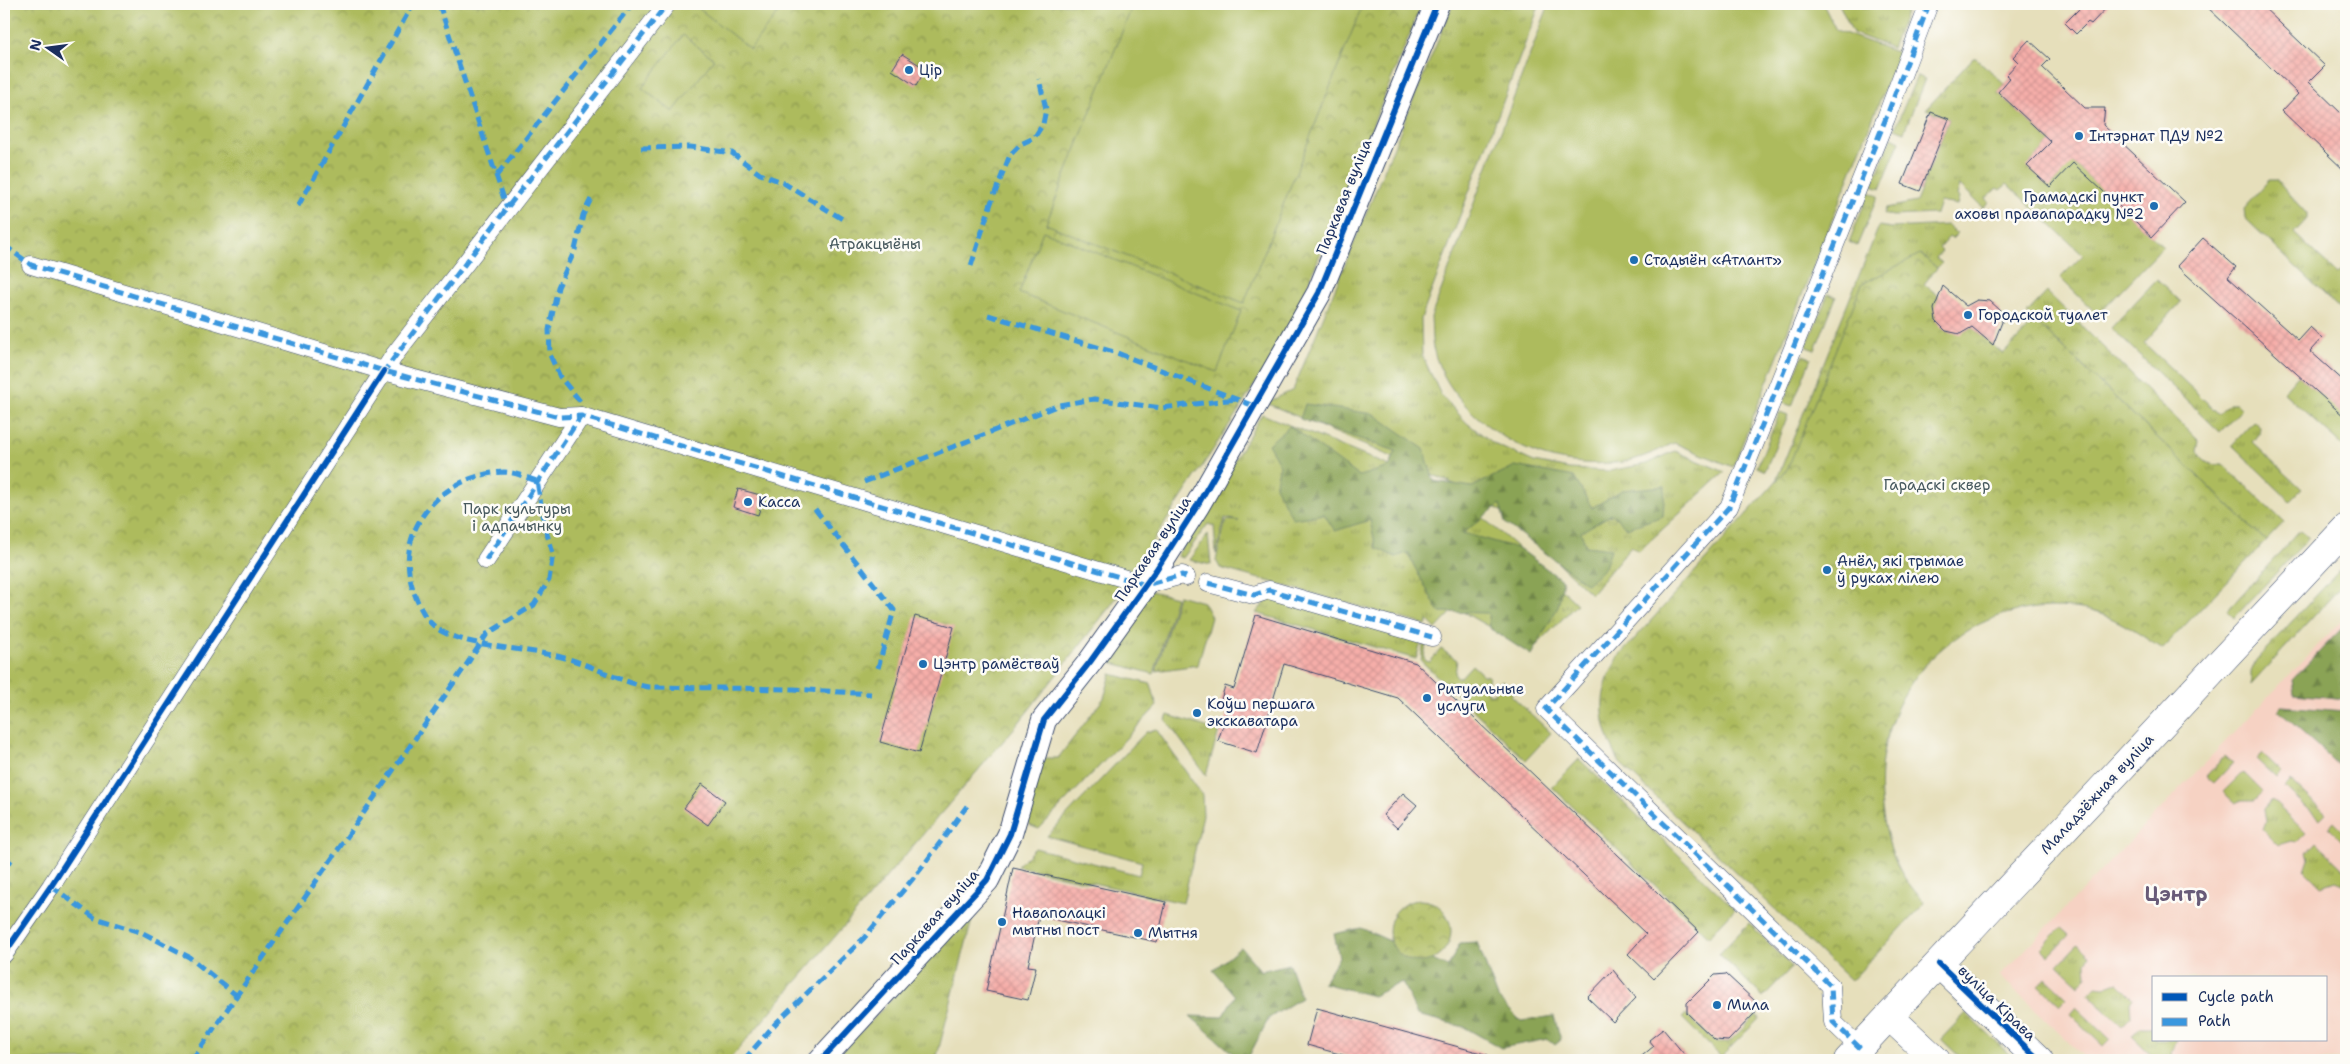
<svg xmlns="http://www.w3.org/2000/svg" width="2350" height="1064" font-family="'Shantell Sans',sans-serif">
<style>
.built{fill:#f6d2c3;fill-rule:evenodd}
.grass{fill:url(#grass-tufts);stroke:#64755e}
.forest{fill:url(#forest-firs);stroke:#526959}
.park{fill:url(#park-crowns);stroke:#64755e}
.garden{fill:#adbb5d;stroke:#64755e}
.building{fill:url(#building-cross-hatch)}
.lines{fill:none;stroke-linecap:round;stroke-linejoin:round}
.pedestrian-casing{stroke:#39496c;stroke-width:19}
.minor-casing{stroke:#39496c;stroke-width:26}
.tertiary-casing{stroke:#39496c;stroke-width:29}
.secondary-casing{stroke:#39496c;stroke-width:29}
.pedestrian{stroke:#fff;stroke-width:18}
.minor{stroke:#fff;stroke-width:24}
.tertiary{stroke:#fff;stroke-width:28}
.secondary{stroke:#fff;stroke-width:28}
.quiet{stroke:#3a97de;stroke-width:5;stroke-dasharray:10 5;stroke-linecap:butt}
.cycleway-casing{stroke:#fdfcf7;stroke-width:9}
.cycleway{stroke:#0057b8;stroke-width:6}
.poi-dot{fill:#1f6fb2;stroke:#fdfcf7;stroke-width:2}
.labels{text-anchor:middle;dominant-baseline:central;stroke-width:5;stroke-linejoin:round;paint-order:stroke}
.poi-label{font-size:15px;fill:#1b2f5e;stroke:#fdfcf7;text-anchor:start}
.street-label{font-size:15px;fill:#1b2f5e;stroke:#fdfcf7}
.park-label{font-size:15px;fill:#47595e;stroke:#fdfcf7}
.district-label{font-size:20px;font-weight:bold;fill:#685b78;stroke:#fdfcf7}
</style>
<defs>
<pattern id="grass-tufts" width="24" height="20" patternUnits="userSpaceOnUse" patternTransform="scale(1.25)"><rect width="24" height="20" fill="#adbb5d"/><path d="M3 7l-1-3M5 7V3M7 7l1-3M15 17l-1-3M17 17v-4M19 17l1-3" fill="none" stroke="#8c9850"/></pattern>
<pattern id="forest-firs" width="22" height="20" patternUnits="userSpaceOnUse" patternTransform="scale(1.25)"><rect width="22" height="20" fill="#8aa354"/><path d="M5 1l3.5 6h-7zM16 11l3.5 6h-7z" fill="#708549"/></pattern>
<pattern id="park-crowns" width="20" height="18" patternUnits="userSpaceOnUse" patternTransform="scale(1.25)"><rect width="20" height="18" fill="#adbb5d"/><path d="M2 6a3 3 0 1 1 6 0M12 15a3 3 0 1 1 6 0" fill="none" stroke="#8c9850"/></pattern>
<pattern id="building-cross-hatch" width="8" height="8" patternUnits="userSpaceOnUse" patternTransform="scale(1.25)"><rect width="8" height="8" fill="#f6aea9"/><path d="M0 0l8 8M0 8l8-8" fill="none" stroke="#d29694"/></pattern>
</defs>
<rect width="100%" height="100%" fill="#fdfcf7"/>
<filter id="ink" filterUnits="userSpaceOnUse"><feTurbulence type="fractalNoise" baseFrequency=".02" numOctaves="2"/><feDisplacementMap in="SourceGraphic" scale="10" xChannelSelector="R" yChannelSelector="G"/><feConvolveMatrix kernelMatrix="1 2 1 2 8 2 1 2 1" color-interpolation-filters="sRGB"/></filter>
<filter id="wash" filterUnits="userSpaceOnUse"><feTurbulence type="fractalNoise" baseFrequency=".0096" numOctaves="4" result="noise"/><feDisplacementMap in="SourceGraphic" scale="20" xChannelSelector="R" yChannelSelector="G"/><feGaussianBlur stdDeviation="1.12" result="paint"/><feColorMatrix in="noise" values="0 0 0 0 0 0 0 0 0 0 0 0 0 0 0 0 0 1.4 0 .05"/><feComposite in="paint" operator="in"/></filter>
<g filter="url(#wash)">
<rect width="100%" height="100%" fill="#e6dfbb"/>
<path class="built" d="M2346,616v444h-259l-87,-84zM2154,978h172v62h-172z"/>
<g class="grass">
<polygon points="1453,4 1540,4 1421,319 1422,355 1441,395 1467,423 1496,445 1534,462 1569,469 1609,471 1646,464 1675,451 1725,472 1639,551 1631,546 1591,594 1507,515 1466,489 1266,403 1293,390"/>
<polygon points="1839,4 1910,4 1892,48 1853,33"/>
<polygon points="1973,58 1976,58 2005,84 1998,92 2051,142 2029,164 2048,185 2052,185 2072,162 2163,247 2098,315 2060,278 2083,255 2007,184 2000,190 1997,188 1986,198 1989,202 1983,208 1960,185 1957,195 1959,198 1957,205 1940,202 1936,214 1893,216 1884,214 1886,208 1916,202 1949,119 1926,109"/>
<polygon points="1917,76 1925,79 1904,132 1895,128"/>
<polygon points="1892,137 1900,141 1880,189 1872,186"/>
<polygon points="2269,180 2276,180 2307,214 2307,219 2294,233 2337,274 2346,265 2346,315 2245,218 2244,208"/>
<polygon points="1869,192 1878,196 1857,246 1849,242"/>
<polygon points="1948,225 1957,234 1952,239 1949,237 1939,248 1942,251 1936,258 1942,263 1937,268 1920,254 1788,468 1776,481 1879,226 1891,228"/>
<polygon points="2157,279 2181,302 2144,343 2219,414 2229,404 2236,404 2242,409 2220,432 2111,328"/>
<path d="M2047,292l152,149 -2,10c7,12 13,15 26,13l61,58 -18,19 -239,-228z"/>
<polygon points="1828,294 1836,297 1815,350 1806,347"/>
<polygon points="1803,355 1811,358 1792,406 1783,403"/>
<polygon points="2298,375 2338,410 2346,410 2346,443 2343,446 2283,392"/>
<polygon points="1780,412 1788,415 1765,471 1757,467"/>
<path d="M1262,414l172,70c54,32 98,77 143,120l-46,47 -75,-43 -20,21 -8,-8 -2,4 -206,-57 -4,-8 10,-40 13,1 -14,-3 -9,36 -2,-28 -6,-2 -25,34 -6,-2z"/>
<polygon points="2254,421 2260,427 2259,433 2252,442 2302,489 2290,501 2232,445"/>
<polygon points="2300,530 2309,538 2234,618 2227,611"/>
<polygon points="1208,534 1211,565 1189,560"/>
<polygon points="2339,571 2346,581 2251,685 2251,672 2256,660"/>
<polygon points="1151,591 1176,597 1154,674 1101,660"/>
<polygon points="1178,595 1203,602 1211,617 1198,665 1156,671"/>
<polygon points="1270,596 1422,640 1416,659 1256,613"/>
<polygon points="1423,644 1426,645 1424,658 1426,661 1430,662 1441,649 1457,660 1455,674 1457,677 1461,677 1472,665 1483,675 1489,676 1486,690 1488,694 1493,694 1502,680 1514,691 1511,695 1551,733 1526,760 1421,661"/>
<polygon points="1111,674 1151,684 1157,706 1039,829 1031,826 1026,820 1041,758 1058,758 1104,698"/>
<polygon points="1168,715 1219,731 1206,775 1166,720"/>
<polygon points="1156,729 1202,795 1203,815 1183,903 1017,866 1035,848 1139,875 1142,862 1047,836 1146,732"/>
<polygon points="2262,753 2282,772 2276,778 2256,759"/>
<polygon points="2225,756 2233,763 2214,783 2206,776"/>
<polygon points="1579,759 1735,909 1709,937 1552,787"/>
<polygon points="2243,772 2263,792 2255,800 2242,800 2235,803 2223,792"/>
<polygon points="2291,781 2325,813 2319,819 2285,787"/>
<polygon points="2272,800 2306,833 2297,842 2291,841 2278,845 2263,830 2266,822 2264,809"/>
<polygon points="2334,822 2346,834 2346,845 2329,828"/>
<polygon points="2316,842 2346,871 2346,879 2342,884 2335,881 2321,886 2305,870 2309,858 2307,852"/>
<polygon points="974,912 936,1060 834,1060"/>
<polygon points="1749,923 1792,967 1763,997 1719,954"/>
<polygon points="2061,928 2069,935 2049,956 2041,948"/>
<polygon points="2078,944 2090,956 2086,962 2087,977 2079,985 2058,965"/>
<polygon points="2046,978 2067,998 2060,1005 2039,985"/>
<polygon points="2117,982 2133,998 2130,1003 2131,1017 2122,1026 2088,994 2096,986 2104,987"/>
<polygon points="2076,1007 2110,1039 2103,1046 2070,1014"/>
<polygon points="1966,1013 2015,1060 2016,1060 1963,1060 1941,1039"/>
<polygon points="1686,1014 1715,1042 1729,1042 1756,1015 1760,1018 1721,1057 1682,1018"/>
<polygon points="2140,1027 2154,1027 2154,1040 2176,1040 2171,1053 2173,1060 2157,1060 2132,1036"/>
</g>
<g class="forest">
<polygon points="1305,404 1374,414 1424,449 1434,481 1472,487 1515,466 1574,477 1592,508 1622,490 1665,486 1663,516 1627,528 1612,514 1581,532 1586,546 1611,549 1605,567 1587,584 1505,523 1500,504 1463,533 1520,549 1563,581 1558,607 1531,655 1489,628 1488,613 1439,612 1407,553 1396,557 1376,548 1370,520 1335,531 1324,514 1293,519 1275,486 1280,465 1268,444 1290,426 1359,476 1389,467 1396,451 1300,419"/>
<polygon points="2346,624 2346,699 2294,694 2292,680"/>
<polygon points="2282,706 2346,711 2346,760 2340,767 2278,710"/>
<polygon points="1361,928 1448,967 1460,943 1477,942 1498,998 1521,1021 1554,1016 1561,1040 1555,1045 1548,1039 1501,1048 1464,1027 1417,1015 1402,982 1373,996 1323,983 1339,957 1334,934"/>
<polygon points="1241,947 1261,971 1289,964 1301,998 1269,1018 1247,1060 1240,1060 1190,1016 1222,1017 1235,996 1213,970"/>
</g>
<g class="park">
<polygon points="4,4 1422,4 1291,326 1239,410 1112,604 1017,725 729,1060 4,1060"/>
<path d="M1920,254l17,14 -13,16 15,12c-11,29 6,44 33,31l31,27 32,-33 231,220 -104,108c-24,-16 -50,-35 -81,-40 -118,-17 -214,82 -199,199 3,20 8,44 18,62 6,12 17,23 25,33l-74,78 -231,-218c-21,-39 -25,-69 0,-108l168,-187 74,-184z"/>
<circle cx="1420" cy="931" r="31"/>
</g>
<g class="garden">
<polygon points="693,4 785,4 750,49"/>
<polygon points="1133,4 1363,4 1244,303 1046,224"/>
<path d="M1549,4h274l13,26 63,23 -166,414 -59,-24c-19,9 -39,19 -61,20 -23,2 -51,-1 -72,-8 -47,-16 -96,-58 -108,-107 -2,-10 -1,-21 -2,-31z"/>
<polygon points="683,35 714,59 673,112 642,88"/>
<polygon points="1043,231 1241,311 1217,372 1019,293"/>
</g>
<g id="blocks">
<g class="building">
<polygon points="2084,4 2110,4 2091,24 2088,22 2076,34 2065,23"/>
<polygon points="2204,4 2260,4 2325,66 2309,82 2346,118 2346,172 2282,111 2298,94"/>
<polygon points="2029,40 2050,59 2042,67 2085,108 2105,108 2103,125 2185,202 2152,237 2073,163 2050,187 2027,166 2051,142 1998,92 2010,78 2006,75 2018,62 2013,57"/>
<polygon points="902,54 926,69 916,86 892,70"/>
<polygon points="1931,112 1949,119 1920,191 1902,184"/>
<polygon points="2203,238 2236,267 2228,277 2298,340 2310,327 2322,338 2310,351 2346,383 2346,418 2177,266"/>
<polygon points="1943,286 1966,306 1977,300 1990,301 2000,310 2002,322 1993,345 1972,327 1960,334 1946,331 1936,321 1934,309"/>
<polygon points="738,489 764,496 758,515 733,507"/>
<polygon points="1256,615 1416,663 1699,932 1654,979 1628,954 1646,934 1398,698 1284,664 1257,753 1218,741 1229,706 1220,703 1225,686 1234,689"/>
<polygon points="915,616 954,627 919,753 880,742"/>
<polygon points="702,784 725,801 708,825 684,808"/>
<polygon points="1403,793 1417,805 1397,828 1383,815"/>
<polygon points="1013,868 1166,902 1157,942 1039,916 1028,966 1036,967 1028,1000 986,991"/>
<polygon points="1613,970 1636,998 1613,1022 1587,997"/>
<polygon points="1726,974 1755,1001 1755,1013 1728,1041 1715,1040 1687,1013 1687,1003 1715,975"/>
<polygon points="1317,1008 1488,1055 1487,1060 1361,1060 1307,1045"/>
<polygon points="1663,1029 1689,1060 1637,1060 1654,1046 1649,1040"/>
</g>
</g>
</g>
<g filter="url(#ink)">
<use href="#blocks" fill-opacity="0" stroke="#39496c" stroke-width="1"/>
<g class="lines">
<defs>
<g id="pedestrian">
<polyline points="31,265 384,371 559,417 581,416 1146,585 1182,575 1186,577"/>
<polyline points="486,560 581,416"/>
<polyline points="1208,583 1254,595 1269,590 1432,637"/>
<polyline points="4,954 51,886 395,354 667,4"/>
<polyline points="1860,1048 1833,1022 1831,986 1546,709 1729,507 1886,118 1929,4"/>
</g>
<polyline id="minor" points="821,1060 987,880 1010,834 1044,720 1090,662 1156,570 1197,506 1319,293 1437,4"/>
<g id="tertiary">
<polyline points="1939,964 2039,1060"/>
<polyline points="1890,1017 1936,1060"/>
</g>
<polyline id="secondary" points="1848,1060 2346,528"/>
</defs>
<use href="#pedestrian" class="pedestrian-casing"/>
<use href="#minor" class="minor-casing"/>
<use href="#tertiary" class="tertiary-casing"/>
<use href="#secondary" class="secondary-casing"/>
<use href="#pedestrian" class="pedestrian"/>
<use href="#minor" class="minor"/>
<use href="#tertiary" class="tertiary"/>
<use href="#secondary" class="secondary"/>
<g class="quiet">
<polyline points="439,4 507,208"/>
<polyline points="641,148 690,147 732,153 760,174 782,182 844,220"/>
<polyline points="497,175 632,4"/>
<polyline points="298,206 413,4"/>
<polyline points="4,245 31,265 384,371 559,417 581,416 1146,585 1182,575 1186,577"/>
<polyline points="971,266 991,203 1010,155 1021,144 1034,138 1043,124 1046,109 1039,79"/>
<polyline points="988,315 1117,353 1254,406"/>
<polyline points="382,374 507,208 667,4"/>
<polyline points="580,401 560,377 550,355 549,330 558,287 575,250 583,215 591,199"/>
<polyline points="864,482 1059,405 1094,399 1162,408 1236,399"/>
<polyline points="815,509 894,610 878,668"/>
<polyline points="486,560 581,416"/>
<polyline points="1208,583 1254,595 1269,590 1432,637"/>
<polyline points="4,857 15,866"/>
<polyline points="51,886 95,918 143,933 189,957 236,995"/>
<polyline points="1860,1048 1833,1022 1831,986 1546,709 1729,507 1886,118 1929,4"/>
<path d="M192,1060l277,-399 18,-27 47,-29 15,-25 4,-27 -8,-25 -8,-47c-10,-3 -22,-9 -33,-9 -59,2 -110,54 -92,114 4,13 11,31 22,40 9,8 23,12 34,15 34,8 68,9 101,18 27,8 51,23 79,28l146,2 77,5"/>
<polyline points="744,1060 776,1023 864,938 920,870 967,806"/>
</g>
<defs>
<g id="cycleway">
<polyline points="4,954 51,886 384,371"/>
<polyline points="1939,964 2039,1060"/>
<polyline points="821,1060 987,880 1010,834 1044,720 1090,662 1156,570 1197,506 1319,293 1437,4"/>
</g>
</defs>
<use href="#cycleway" class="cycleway-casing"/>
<use href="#cycleway" class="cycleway"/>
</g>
</g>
<g class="poi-dot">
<circle cx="909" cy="70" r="5"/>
<circle cx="2079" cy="136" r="5"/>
<circle cx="2154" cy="206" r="5"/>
<circle cx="1634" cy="260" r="5"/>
<circle cx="1968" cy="315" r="5"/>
<circle cx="748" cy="502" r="5"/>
<circle cx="1827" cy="570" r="5"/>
<circle cx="923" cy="664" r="5"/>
<circle cx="1427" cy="698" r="5"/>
<circle cx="1197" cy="713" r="5"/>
<circle cx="1002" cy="922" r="5"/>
<circle cx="1138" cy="933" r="5"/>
<circle cx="1717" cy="1005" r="5"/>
</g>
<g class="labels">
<g class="poi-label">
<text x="919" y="70">Цір</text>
<text x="2089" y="136">Інтэрнат ПДУ №2</text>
<text x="2144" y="197" text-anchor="end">Грамадскі пункт<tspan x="2144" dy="17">аховы правапарадку №2</tspan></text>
<text x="1644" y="260">Стадыён «Атлант»</text>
<text x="1978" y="315">Городской туалет</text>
<text x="758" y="502">Касса</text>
<text x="1837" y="561">Анёл, які трымае<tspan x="1837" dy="17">ў руках лілею</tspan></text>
<text x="933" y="664">Цэнтр рамёстваў</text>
<text x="1437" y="689">Ритуальные<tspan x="1437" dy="17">услуги</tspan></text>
<text x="1207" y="704">Коўш першага<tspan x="1207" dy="17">экскаватара</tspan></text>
<text x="1012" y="913">Наваполацкі<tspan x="1012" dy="17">мытны пост</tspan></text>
<text x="1148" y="933">Мытня</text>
<text x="1727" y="1005">Мила</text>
</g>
<g class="street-label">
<text transform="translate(1344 197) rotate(-68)">Паркавая вуліца</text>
<text transform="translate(1153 549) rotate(-56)">Паркавая вуліца</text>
<text transform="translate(2097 794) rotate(-47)">Маладзёжная вуліца</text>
<text transform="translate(935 917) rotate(-48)">Паркавая вуліца</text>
<text transform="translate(1997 1003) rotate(44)">вуліца Кірава</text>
</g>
<g class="park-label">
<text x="875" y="244">Атракцыёны</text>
<text x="1937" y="485">Гарадскі сквер</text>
<text x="517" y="509">Парк культуры<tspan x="517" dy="17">і адпачынку</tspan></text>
</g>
<g class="district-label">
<text x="2176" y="894">Цэнтр</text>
</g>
</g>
<rect width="2350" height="1064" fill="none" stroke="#fdfcf7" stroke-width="20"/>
<rect x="2152" y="976" width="175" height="65" fill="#fdfcf7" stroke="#a3aaba"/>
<rect x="2162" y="993" width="25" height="8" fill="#0057b8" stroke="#a3aaba"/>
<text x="2198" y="1002" font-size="15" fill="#1b2f5e">Cycle path</text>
<rect x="2162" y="1018" width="25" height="8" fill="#3a97de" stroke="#a3aaba"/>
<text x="2198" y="1026" font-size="15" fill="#1b2f5e">Path</text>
<g transform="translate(48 48) rotate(284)" stroke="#fdfcf7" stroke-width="4" paint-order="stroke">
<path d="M0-4L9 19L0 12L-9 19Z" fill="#1b2f5e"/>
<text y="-8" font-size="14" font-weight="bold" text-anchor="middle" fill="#1b2f5e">N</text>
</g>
</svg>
